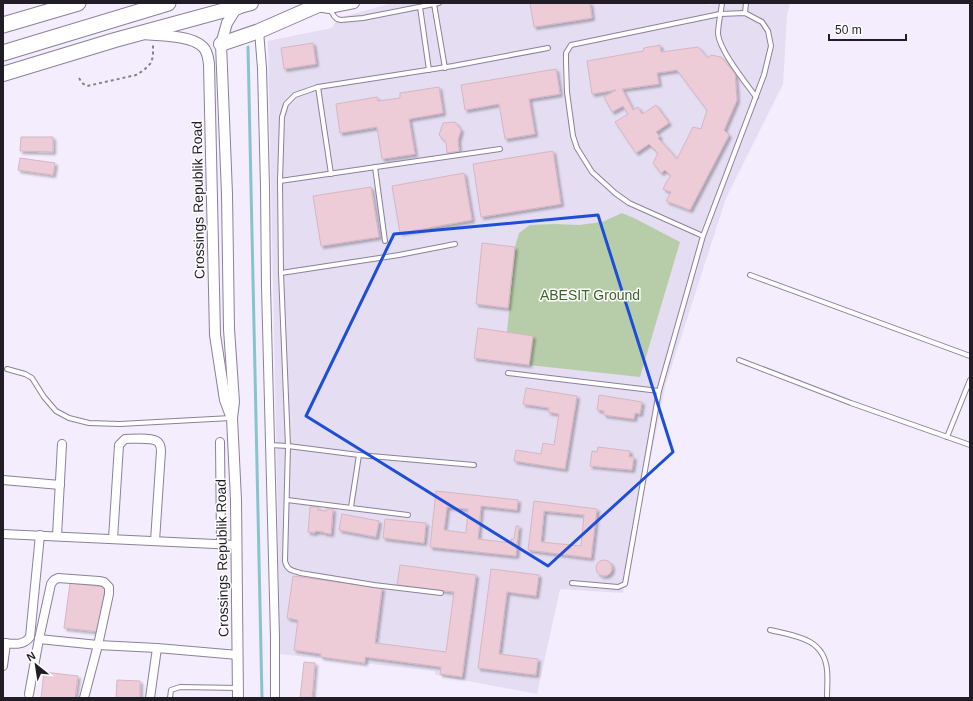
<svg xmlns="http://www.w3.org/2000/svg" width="973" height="701" font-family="Helvetica,sans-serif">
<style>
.built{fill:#e5ddf2}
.green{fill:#b7cdaa}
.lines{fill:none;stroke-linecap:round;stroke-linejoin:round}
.stream{stroke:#87c4cc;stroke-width:3}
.building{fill:#edccd8;stroke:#d6b6c2;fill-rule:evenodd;filter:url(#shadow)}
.service-casing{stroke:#8b819b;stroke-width:6}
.minor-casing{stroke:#8b819b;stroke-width:10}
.tertiary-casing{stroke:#8b819b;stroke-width:12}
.trunk-casing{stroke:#8b819b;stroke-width:16}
.motorway-casing{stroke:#8b819b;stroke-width:17}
.path{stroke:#86818f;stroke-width:2;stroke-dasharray:3 3;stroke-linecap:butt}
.service{stroke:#fff;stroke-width:4}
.minor{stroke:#fff;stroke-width:8}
.tertiary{stroke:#fff;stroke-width:10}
.trunk{stroke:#fff;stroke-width:14}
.motorway{stroke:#fff;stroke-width:15}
.marked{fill:none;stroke:#1d4ed8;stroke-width:3;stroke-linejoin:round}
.labels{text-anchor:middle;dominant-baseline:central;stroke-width:3;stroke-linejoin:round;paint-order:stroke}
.street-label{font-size:14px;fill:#211d27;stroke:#fefefe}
.park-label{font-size:14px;fill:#406229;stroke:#fefefe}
</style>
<defs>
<filter id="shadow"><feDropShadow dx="2.5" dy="2.5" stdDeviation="1" flood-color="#0004"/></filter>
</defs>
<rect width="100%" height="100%" fill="#f3edfe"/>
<polygon class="built" points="392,3 702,3 711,5 712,3 790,3 787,15 783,84 726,198 665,387 623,593 560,589 537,694 436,675 434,671 280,654 279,578 268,41 332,28 337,20 343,17"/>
<polygon class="green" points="622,213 636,219 680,242 640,377 529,365 533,336 507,332 515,247 519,233 530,225 555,224 579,225 602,222"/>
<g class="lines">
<polyline class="stream" points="248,47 262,698"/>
</g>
<g class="building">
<polygon points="530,3 590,3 592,18 534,27"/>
<polygon points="313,43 316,64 284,69 281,48"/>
<path d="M660,45l1,7 37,-5 10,11 3,-3 10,2 14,16 2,27 -13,30 5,5 -39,75 -24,-9 5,-9 -8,-3 5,-10 3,-3 -6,-6 -4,3 -8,-10 5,-10 -9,-9 -13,9 -21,-31 13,-8 -5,-8 -11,6 -8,-15 12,-7 -24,4 -5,-33 56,-10 1,-3zM677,70l30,40 -6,19 -8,-2 -16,32 -19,-21 2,-1 -4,-5 13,-9 -13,-18 -14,9 -4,-7 -5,3 -11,-21 37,-5 -2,-11z"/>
<polygon points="556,69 560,94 529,99 535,134 505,139 499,104 465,110 461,85"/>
<polygon points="439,87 443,113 409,119 415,154 382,159 377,127 340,133 336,104 377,97 378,101 400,98 400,93"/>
<polygon points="455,122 461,130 458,140 459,151 447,153 446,142 439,135 443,123"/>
<polygon points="21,137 53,137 53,152 20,151"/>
<polygon points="553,151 561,204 481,217 473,164"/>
<polygon points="20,158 55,163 53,175 18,170"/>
<polygon points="464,173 472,220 400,233 392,186"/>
<polygon points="371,187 379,237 321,246 313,196"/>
<polygon points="482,243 515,247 508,308 476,304"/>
<polygon points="478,328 533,336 529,365 474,358"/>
<polygon points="526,388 577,396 565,469 514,461 516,450 541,454 543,443 554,445 559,414 548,412 549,408 523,404"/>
<polygon points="599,395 642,402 640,414 635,413 634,419 604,415 604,411 597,410"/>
<polygon points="598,447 630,451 629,457 634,457 632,470 590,466 592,451 597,452"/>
<path d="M436,491l82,9 -1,10 -36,-4 -3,33 33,4v-4h3l2,-13h3l-3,30 -86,-9zM447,507l21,2 -2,24 -22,-3z"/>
<path d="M534,501l63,8 -6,49 -63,-8zM544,511l40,4 -3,31 -40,-4z"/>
<polygon points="310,507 318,507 318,510 326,511 326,509 333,509 331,534 324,533 324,532 315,531 315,533 308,532"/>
<polygon points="342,514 379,521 376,537 339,530"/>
<polygon points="385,519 426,523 424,543 383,538"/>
<circle cx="604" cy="568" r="8"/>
<polygon points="400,565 476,575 462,677 440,674 441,667 365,657 365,663 321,657 321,654 294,650 298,620 287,618 293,576 382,588 375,643 446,652 454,592 397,585"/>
<polygon points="491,569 539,575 536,596 507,592 499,654 538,659 536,675 478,668"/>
<polygon points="70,583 105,587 100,632 64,628"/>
<polygon points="304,662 315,663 312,698 300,698"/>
<polygon points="44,672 78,676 75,698 41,698"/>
<polygon points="117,680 140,681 140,698 116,698"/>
</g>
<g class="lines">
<defs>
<g id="service">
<path d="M722,3c-1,9 -4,22 -4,31 2,17 27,48 38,63"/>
<polyline points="434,4 445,68"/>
<polyline points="420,7 429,70"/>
<polyline points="329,8 334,16 337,19 341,20 363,18 439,3"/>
<polyline points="745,13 746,3"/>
<polyline points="318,87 331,174"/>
<polyline points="375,167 385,241"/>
<polyline points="280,181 500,149"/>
<polyline points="281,273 399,255 455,244"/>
<polyline points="750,275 970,356"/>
<polyline points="739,360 851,403 970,445"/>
<polyline points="7,369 25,374 32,378 44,397 56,411 69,418 89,423 120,424 231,418"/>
<polyline points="508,373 659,391"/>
<polyline points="947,437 970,380"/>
<polyline points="270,445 288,446 359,455 474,465"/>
<polyline points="287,500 408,515"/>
<polyline points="351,507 359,455"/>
<polyline points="572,583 618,587 625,584 659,391 703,236 764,75 771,46 768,31 762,22 745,13 720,14 571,45 566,53 566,63 567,92 573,136 577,148 592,172 615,193 629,203 703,236"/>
<path d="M441,593l-67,-8 -74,-12c-9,-3 -13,-3 -15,-12l3,-115 -7,-173 -1,-92 2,-64 4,-13 9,-9 23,-8 135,-21 95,-18"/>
<path d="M770,630c25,6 54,8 57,40 1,9 0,19 0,28"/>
<polyline points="170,698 171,690 180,687 238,688"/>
</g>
<g id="minor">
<polyline points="259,31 262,68 265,187 266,286 275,637 275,698"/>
<polyline points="220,442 221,544"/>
<polyline points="3,480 60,485"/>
<polyline points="3,534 236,545"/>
<polyline points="57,536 62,444"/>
<path d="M113,539l6,-94 6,-6c7,0 28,-2 33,3 2,2 3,6 3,9l-6,90"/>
<polyline points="39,639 98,645 157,648"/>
<path d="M3,643c10,1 20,3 27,-6l10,-102"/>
<polyline points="3,666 6,643"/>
<polyline points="29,694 39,639 51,584 54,580 58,578 99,581 104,582 109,587 109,594 98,645 84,698"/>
<polyline points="150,698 157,648 238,655"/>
</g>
<g id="tertiary">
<polyline points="317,6 329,8 354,3"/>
<polyline points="237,7 227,23 221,44 227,194 229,329 234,402 232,418 236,500 238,698"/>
<path d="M144,34c16,2 47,1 59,13 5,5 5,11 6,17l6,271 10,65 6,16"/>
</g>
<g id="trunk">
<polyline points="221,44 259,31 323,3"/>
<polyline points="3,74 115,40 251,3"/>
</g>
<g id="motorway">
<polyline points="237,7 243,3"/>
<polyline points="3,25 78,3"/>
<polyline points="3,53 168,3"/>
</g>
</defs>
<use href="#service" class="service-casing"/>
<use href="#minor" class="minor-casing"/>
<use href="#tertiary" class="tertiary-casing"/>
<use href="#trunk" class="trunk-casing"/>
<use href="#motorway" class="motorway-casing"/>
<polyline class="path" points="79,78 82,83 87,86 136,75 144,70 151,63 153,56 153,43"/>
<use href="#service" class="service"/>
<use href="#minor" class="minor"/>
<use href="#tertiary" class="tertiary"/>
<use href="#trunk" class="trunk"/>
<use href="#motorway" class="motorway"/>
</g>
<path class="marked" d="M598,215l75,237 -125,114 -242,-150 88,-182z"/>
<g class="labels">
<g class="street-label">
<text transform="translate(198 200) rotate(-91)">Crossings Republik Road</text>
<text transform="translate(222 558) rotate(-91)">Crossings Republik Road</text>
</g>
<g class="park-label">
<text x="590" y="295">ABESIT Ground</text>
</g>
</g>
<rect width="973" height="701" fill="none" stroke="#211d27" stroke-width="8"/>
<g transform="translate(36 665) rotate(330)" stroke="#fefefe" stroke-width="3" paint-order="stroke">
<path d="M0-3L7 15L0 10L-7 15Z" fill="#211d27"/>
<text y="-6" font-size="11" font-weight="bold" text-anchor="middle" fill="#211d27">N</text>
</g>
<path d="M829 34v6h77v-6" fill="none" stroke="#211d27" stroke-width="2"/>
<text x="835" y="34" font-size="12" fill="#211d27" stroke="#fefefe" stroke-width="3" paint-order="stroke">50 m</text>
</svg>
